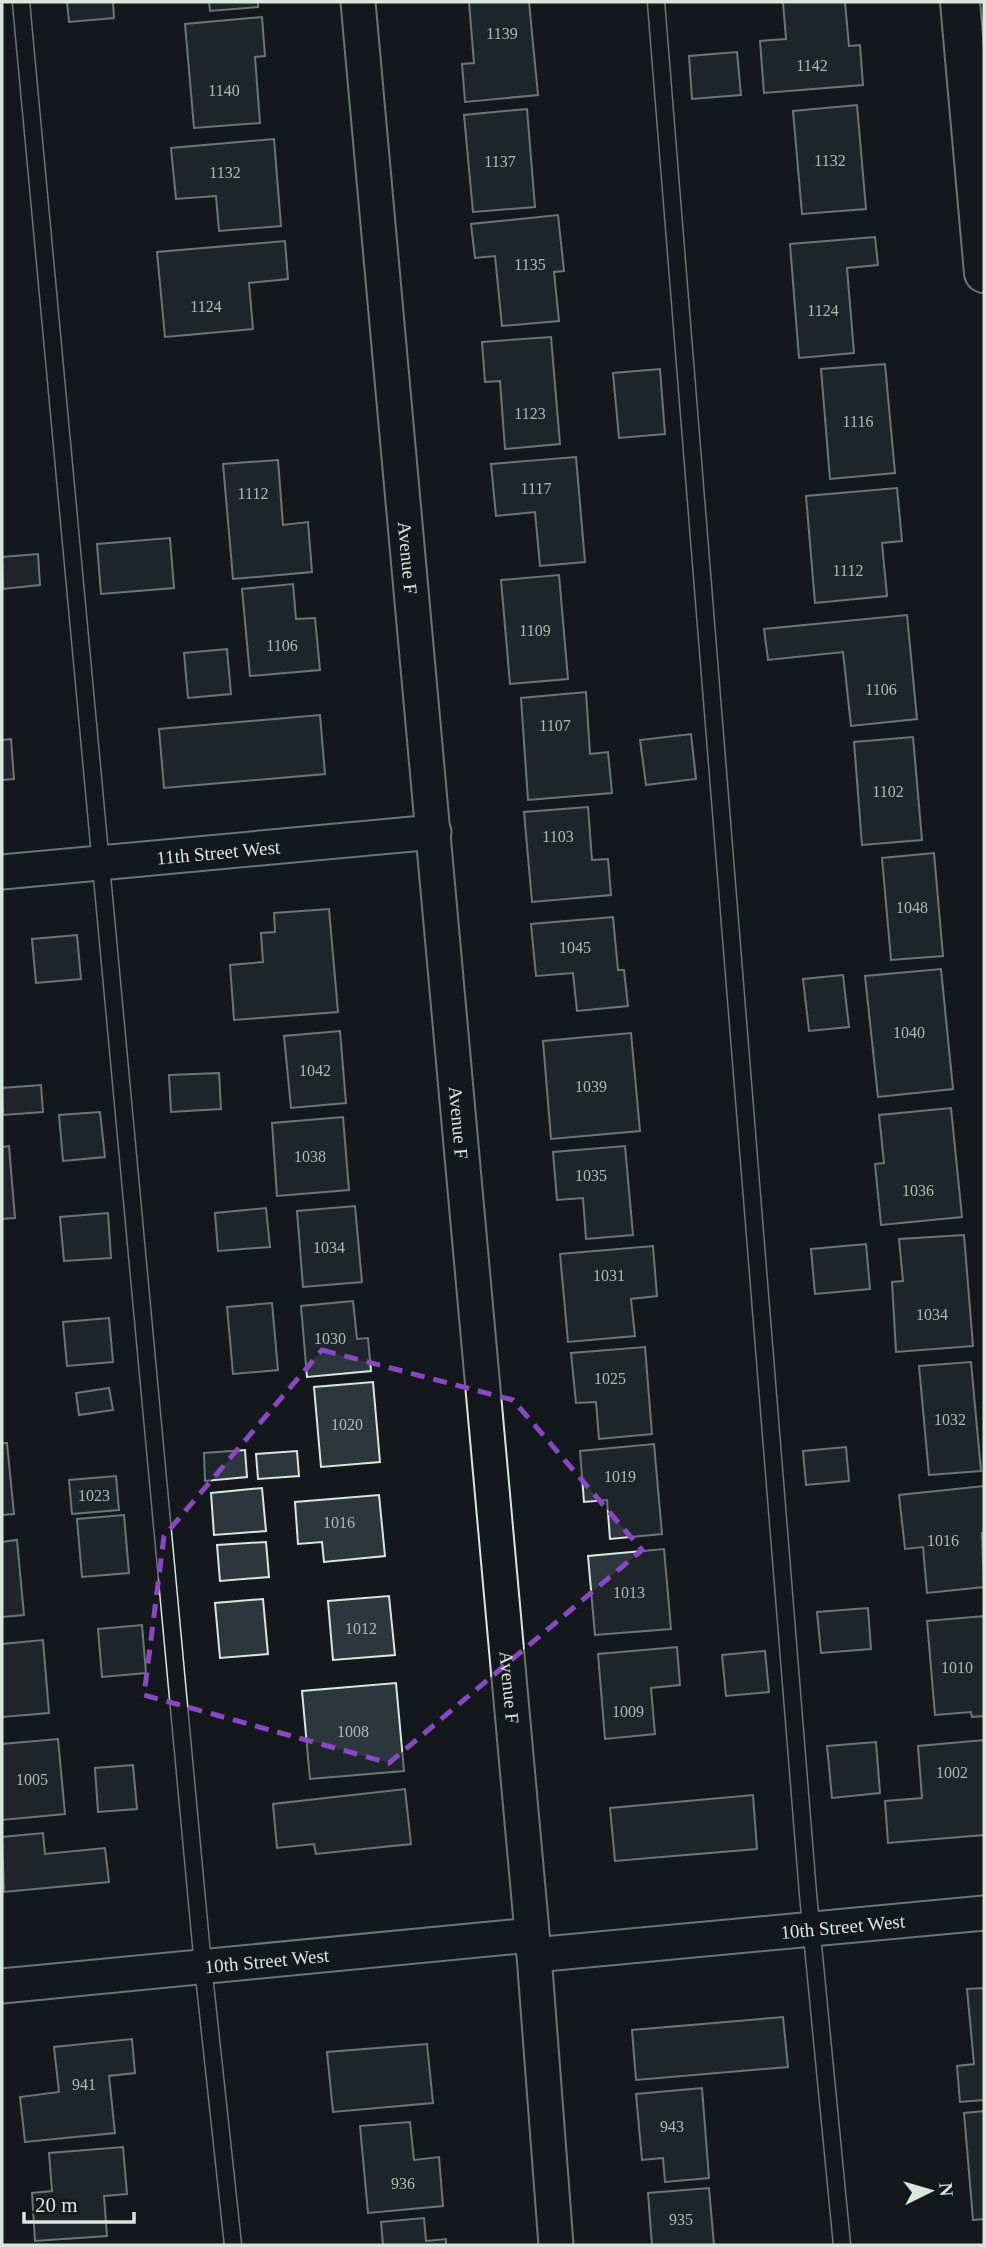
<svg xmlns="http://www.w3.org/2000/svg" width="986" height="2247" font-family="'Times New Roman',serif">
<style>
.building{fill:#2c363c;stroke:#d8e6dc;stroke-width:2}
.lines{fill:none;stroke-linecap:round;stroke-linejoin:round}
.lane-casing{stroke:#d8e6dc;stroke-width:19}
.street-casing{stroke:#d8e6dc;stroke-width:37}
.secondary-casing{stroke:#d8e6dc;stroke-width:42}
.lane{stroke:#14181c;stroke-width:16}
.street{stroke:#14181c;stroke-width:33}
.secondary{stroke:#14181c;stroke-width:38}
.marked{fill:none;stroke:#8948c3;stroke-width:5;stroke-dasharray:14 9;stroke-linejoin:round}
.labels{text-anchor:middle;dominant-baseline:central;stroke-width:5;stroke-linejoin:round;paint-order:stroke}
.number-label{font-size:16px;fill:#adbab4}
.street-label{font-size:19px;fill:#d8e6dc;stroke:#14181c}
</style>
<rect width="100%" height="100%" fill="#14181c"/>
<g class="building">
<polygon points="67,2 113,2 114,18 69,22"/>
<polygon points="209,2 258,2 258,7 210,11"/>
<polygon points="469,2 529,2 538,95 465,102 462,64 474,63"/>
<polygon points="783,2 845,2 849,46 860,45 863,85 764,93 760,41 786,39"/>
<polygon points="262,17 265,56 255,57 260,123 194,128 185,24"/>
<polygon points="737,52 741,95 692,99 689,56"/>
<polygon points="857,105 866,209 802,214 793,111"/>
<polygon points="527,109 535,207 473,212 464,115"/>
<polygon points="274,139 281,226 219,231 216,196 176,199 171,148"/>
<polygon points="558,215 564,271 554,272 559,321 502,326 495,256 475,258 471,224"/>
<polygon points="875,237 878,265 847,268 854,353 799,358 790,244"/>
<polygon points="285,241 288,279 249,283 253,329 165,337 157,252"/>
<polygon points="551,337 560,444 505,449 500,381 485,382 482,342"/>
<polygon points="885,364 895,473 830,479 821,369"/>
<polygon points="660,369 665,434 619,438 613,373"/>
<polygon points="576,457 585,562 540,566 535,512 496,516 491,464"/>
<polygon points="278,460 283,525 308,522 312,572 233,579 223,464"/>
<polygon points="897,488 902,541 882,543 887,596 815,603 806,496"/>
<polygon points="170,538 174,588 101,594 97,544"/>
<polygon points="38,554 40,585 3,589 2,557"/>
<polygon points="559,575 568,679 510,684 501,580"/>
<polygon points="293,584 296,619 315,618 320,670 250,676 242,589"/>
<polygon points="907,615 917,719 851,726 843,652 768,660 764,629"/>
<polygon points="227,649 231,694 188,698 184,653"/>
<polygon points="586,692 590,754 608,752 612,793 528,800 521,698"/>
<polygon points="320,715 325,774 164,788 159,729"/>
<polygon points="691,734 696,779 646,785 640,740"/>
<polygon points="913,737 922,840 862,845 854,742"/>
<polygon points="11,739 14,779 2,780 2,740"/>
<polygon points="588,807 592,860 608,859 611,895 532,902 524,812"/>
<polygon points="934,853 943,956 891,960 882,858"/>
<polygon points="329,909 338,1012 234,1020 230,965 263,962 261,933 275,932 274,913"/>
<polygon points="613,917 618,970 624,970 628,1006 577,1011 573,973 536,976 531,924"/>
<polygon points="77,935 81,979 36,983 32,939"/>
<polygon points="941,969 953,1089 878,1097 865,976"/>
<polygon points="843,975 849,1027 809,1031 803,979"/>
<polygon points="340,1031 346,1103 291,1108 284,1036"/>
<polygon points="631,1033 640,1131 551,1139 543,1041"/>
<polygon points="219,1073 221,1109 171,1112 169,1075"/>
<polygon points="41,1085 43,1112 3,1115 2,1088"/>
<polygon points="951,1108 962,1217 881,1225 875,1164 884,1163 879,1115"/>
<polygon points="100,1112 105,1157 63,1161 59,1115"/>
<polygon points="343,1117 349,1190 277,1196 272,1123"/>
<polygon points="9,1146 15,1218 2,1219 2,1147"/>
<polygon points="625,1146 633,1235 586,1239 583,1198 557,1200 553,1152"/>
<polygon points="355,1206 362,1282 303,1287 297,1211"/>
<polygon points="266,1208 270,1247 218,1251 215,1213"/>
<polygon points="108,1213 111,1258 64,1261 60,1217"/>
<polygon points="964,1235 973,1346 896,1352 892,1282 903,1281 899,1239"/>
<polygon points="866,1244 870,1289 815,1294 811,1249"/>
<polygon points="653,1246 657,1296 631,1299 635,1336 568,1342 560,1254"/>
<polygon points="353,1301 357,1339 368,1338 371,1371 307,1377 301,1306"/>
<polygon points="272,1303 278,1370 233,1374 227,1307"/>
<polygon points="109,1318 113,1362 67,1366 63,1322"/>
<polygon points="645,1347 652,1434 599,1439 596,1402 576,1403 571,1353"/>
<polygon points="971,1362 981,1471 929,1475 919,1366"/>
<polygon points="373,1382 380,1462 321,1467 314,1387"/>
<polygon points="109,1388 113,1410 79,1415 76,1393"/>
<polygon points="2,1443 7,1443 14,1514 2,1515"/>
<polygon points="654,1444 662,1534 610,1539 607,1500 584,1502 580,1451"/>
<polygon points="846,1447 849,1481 806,1485 803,1451"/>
<polygon points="245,1450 247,1477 205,1481 204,1453"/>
<polygon points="297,1451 299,1476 258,1479 256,1454"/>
<polygon points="116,1476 119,1510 72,1514 69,1480"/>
<polygon points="984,1486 984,1533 982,1533 984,1587 927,1593 923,1547 905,1549 899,1495"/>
<polygon points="262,1488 266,1531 214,1535 211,1493"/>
<polygon points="379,1495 385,1556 324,1562 322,1542 298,1544 295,1502"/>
<polygon points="124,1515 129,1573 82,1577 77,1519"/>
<polygon points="17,1540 24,1615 2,1617 2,1542"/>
<polygon points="266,1542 269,1577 220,1581 217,1545"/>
<polygon points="664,1549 671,1629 595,1635 588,1556"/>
<polygon points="389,1596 395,1655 333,1660 328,1601"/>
<polygon points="263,1599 268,1654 220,1658 215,1603"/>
<polygon points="868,1608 871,1649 821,1653 817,1612"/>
<polygon points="984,1616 984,1716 972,1717 971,1712 935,1715 927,1621"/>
<polygon points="142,1625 146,1673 102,1677 98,1629"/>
<polygon points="43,1640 49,1713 2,1717 2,1644"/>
<polygon points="677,1647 680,1685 651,1688 655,1734 605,1739 598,1654"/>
<polygon points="765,1651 769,1692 726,1696 722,1655"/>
<polygon points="396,1683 404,1771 310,1779 302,1691"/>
<polygon points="58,1739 65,1814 2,1820 2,1744"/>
<polygon points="984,1740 984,1835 888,1843 885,1801 922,1798 918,1746"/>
<polygon points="876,1742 880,1793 832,1798 827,1746"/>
<polygon points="133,1765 137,1809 98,1812 95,1768"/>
<polygon points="405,1789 411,1844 316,1854 314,1844 277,1848 273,1804"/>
<polygon points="753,1795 757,1849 615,1861 610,1808"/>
<polygon points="43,1833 45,1854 105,1848 109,1882 4,1892 2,1837"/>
<polygon points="984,1988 984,2100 960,2102 957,2066 974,2064 967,1989"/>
<polygon points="783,2017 788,2067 636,2080 632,2030"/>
<polygon points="132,2039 135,2073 109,2076 115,2133 25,2142 20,2097 59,2092 54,2047"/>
<polygon points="427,2044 433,2103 333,2112 327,2052"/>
<polygon points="702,2088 709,2178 665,2182 663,2158 642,2160 636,2094"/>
<polygon points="984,2111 984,2219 973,2220 964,2113"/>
<polygon points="410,2122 414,2160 439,2157 443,2206 368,2213 360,2126"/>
<polygon points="123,2147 127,2194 104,2196 107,2236 35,2241 32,2193 52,2191 49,2153"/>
<polygon points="709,2188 714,2245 652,2245 648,2193"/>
<polygon points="424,2218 426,2241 446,2239 446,2245 383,2245 381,2222"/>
</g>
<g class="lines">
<defs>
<g id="lane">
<polyline points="21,2 203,1966 233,2245"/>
<polyline points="656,2 808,1894 842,2245"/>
</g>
<g id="street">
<path id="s1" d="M358,2l176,1953 22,290"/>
<path id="s2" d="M2,872l432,-40"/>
<path id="s3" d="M534,1955l450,-42"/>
<path id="s4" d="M2,1986l529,-51"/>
</g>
<polyline id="secondary" points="960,2 984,273"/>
</defs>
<use href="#lane" class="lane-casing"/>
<use href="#street" class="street-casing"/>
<use href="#secondary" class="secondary-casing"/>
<use href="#lane" class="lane"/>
<use href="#street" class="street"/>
<use href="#secondary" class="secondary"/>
</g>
<path d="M0 0H986V2247H0ZM322,1350l191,50 129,150 -253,213 -245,-68 20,-159z" fill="#14181c" fill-opacity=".55" fill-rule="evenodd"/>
<path class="marked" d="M322,1350l191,50 129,150 -253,213 -245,-68 20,-159z"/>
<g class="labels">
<g class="number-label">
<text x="502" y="33">1139</text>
<text x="812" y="65">1142</text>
<text x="224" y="90">1140</text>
<text x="830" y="160">1132</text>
<text x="500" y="161">1137</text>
<text x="225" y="172">1132</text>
<text x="530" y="264">1135</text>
<text x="206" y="306">1124</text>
<text x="823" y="310">1124</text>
<text x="530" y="413">1123</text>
<text x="858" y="421">1116</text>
<text x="536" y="488">1117</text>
<text x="253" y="493">1112</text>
<text x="848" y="570">1112</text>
<text x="535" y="630">1109</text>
<text x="282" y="645">1106</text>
<text x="881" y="689">1106</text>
<text x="555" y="725">1107</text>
<text x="888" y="791">1102</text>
<text x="558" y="836">1103</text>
<text x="912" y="907">1048</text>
<text x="575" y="947">1045</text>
<text x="909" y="1032">1040</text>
<text x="315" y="1070">1042</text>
<text x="591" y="1086">1039</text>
<text x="310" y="1156">1038</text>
<text x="591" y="1175">1035</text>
<text x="918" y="1190">1036</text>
<text x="329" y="1247">1034</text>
<text x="609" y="1275">1031</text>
<text x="932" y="1314">1034</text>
<text x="330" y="1338">1030</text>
<text x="610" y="1378">1025</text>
<text x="950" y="1419">1032</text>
<text x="347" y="1424">1020</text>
<text x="620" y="1476">1019</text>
<text x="94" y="1495">1023</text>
<text x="339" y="1522">1016</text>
<text x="943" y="1540">1016</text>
<text x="629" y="1592">1013</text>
<text x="361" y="1628">1012</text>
<text x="957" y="1667">1010</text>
<text x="628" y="1711">1009</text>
<text x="353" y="1731">1008</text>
<text x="952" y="1772">1002</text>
<text x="32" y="1779">1005</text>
<text x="84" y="2084">941</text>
<text x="672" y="2126">943</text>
<text x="403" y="2183">936</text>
<text x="681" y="2219">935</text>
</g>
<g class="street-label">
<text stroke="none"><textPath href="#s1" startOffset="558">Avenue F</textPath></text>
<text stroke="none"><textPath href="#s2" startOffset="217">11th Street West</textPath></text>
<text stroke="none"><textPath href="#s1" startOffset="1125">Avenue F</textPath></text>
<text stroke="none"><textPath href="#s1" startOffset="1692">Avenue F</textPath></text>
<text stroke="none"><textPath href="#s3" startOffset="310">10th Street West</textPath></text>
<text stroke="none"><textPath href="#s4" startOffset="266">10th Street West</textPath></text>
</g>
</g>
<rect width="986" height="2247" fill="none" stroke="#d8e6dc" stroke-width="7"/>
<g transform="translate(930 2191) rotate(85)" stroke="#14181c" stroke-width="5" paint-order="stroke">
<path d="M0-5L12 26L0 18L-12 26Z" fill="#d8e6dc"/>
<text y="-10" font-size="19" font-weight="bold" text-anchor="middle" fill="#d8e6dc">N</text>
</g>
<path d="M24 2212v10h110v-10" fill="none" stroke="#d8e6dc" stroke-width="3.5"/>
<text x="35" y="2212" font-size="21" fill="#d8e6dc" stroke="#14181c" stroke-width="5" paint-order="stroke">20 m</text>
</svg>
